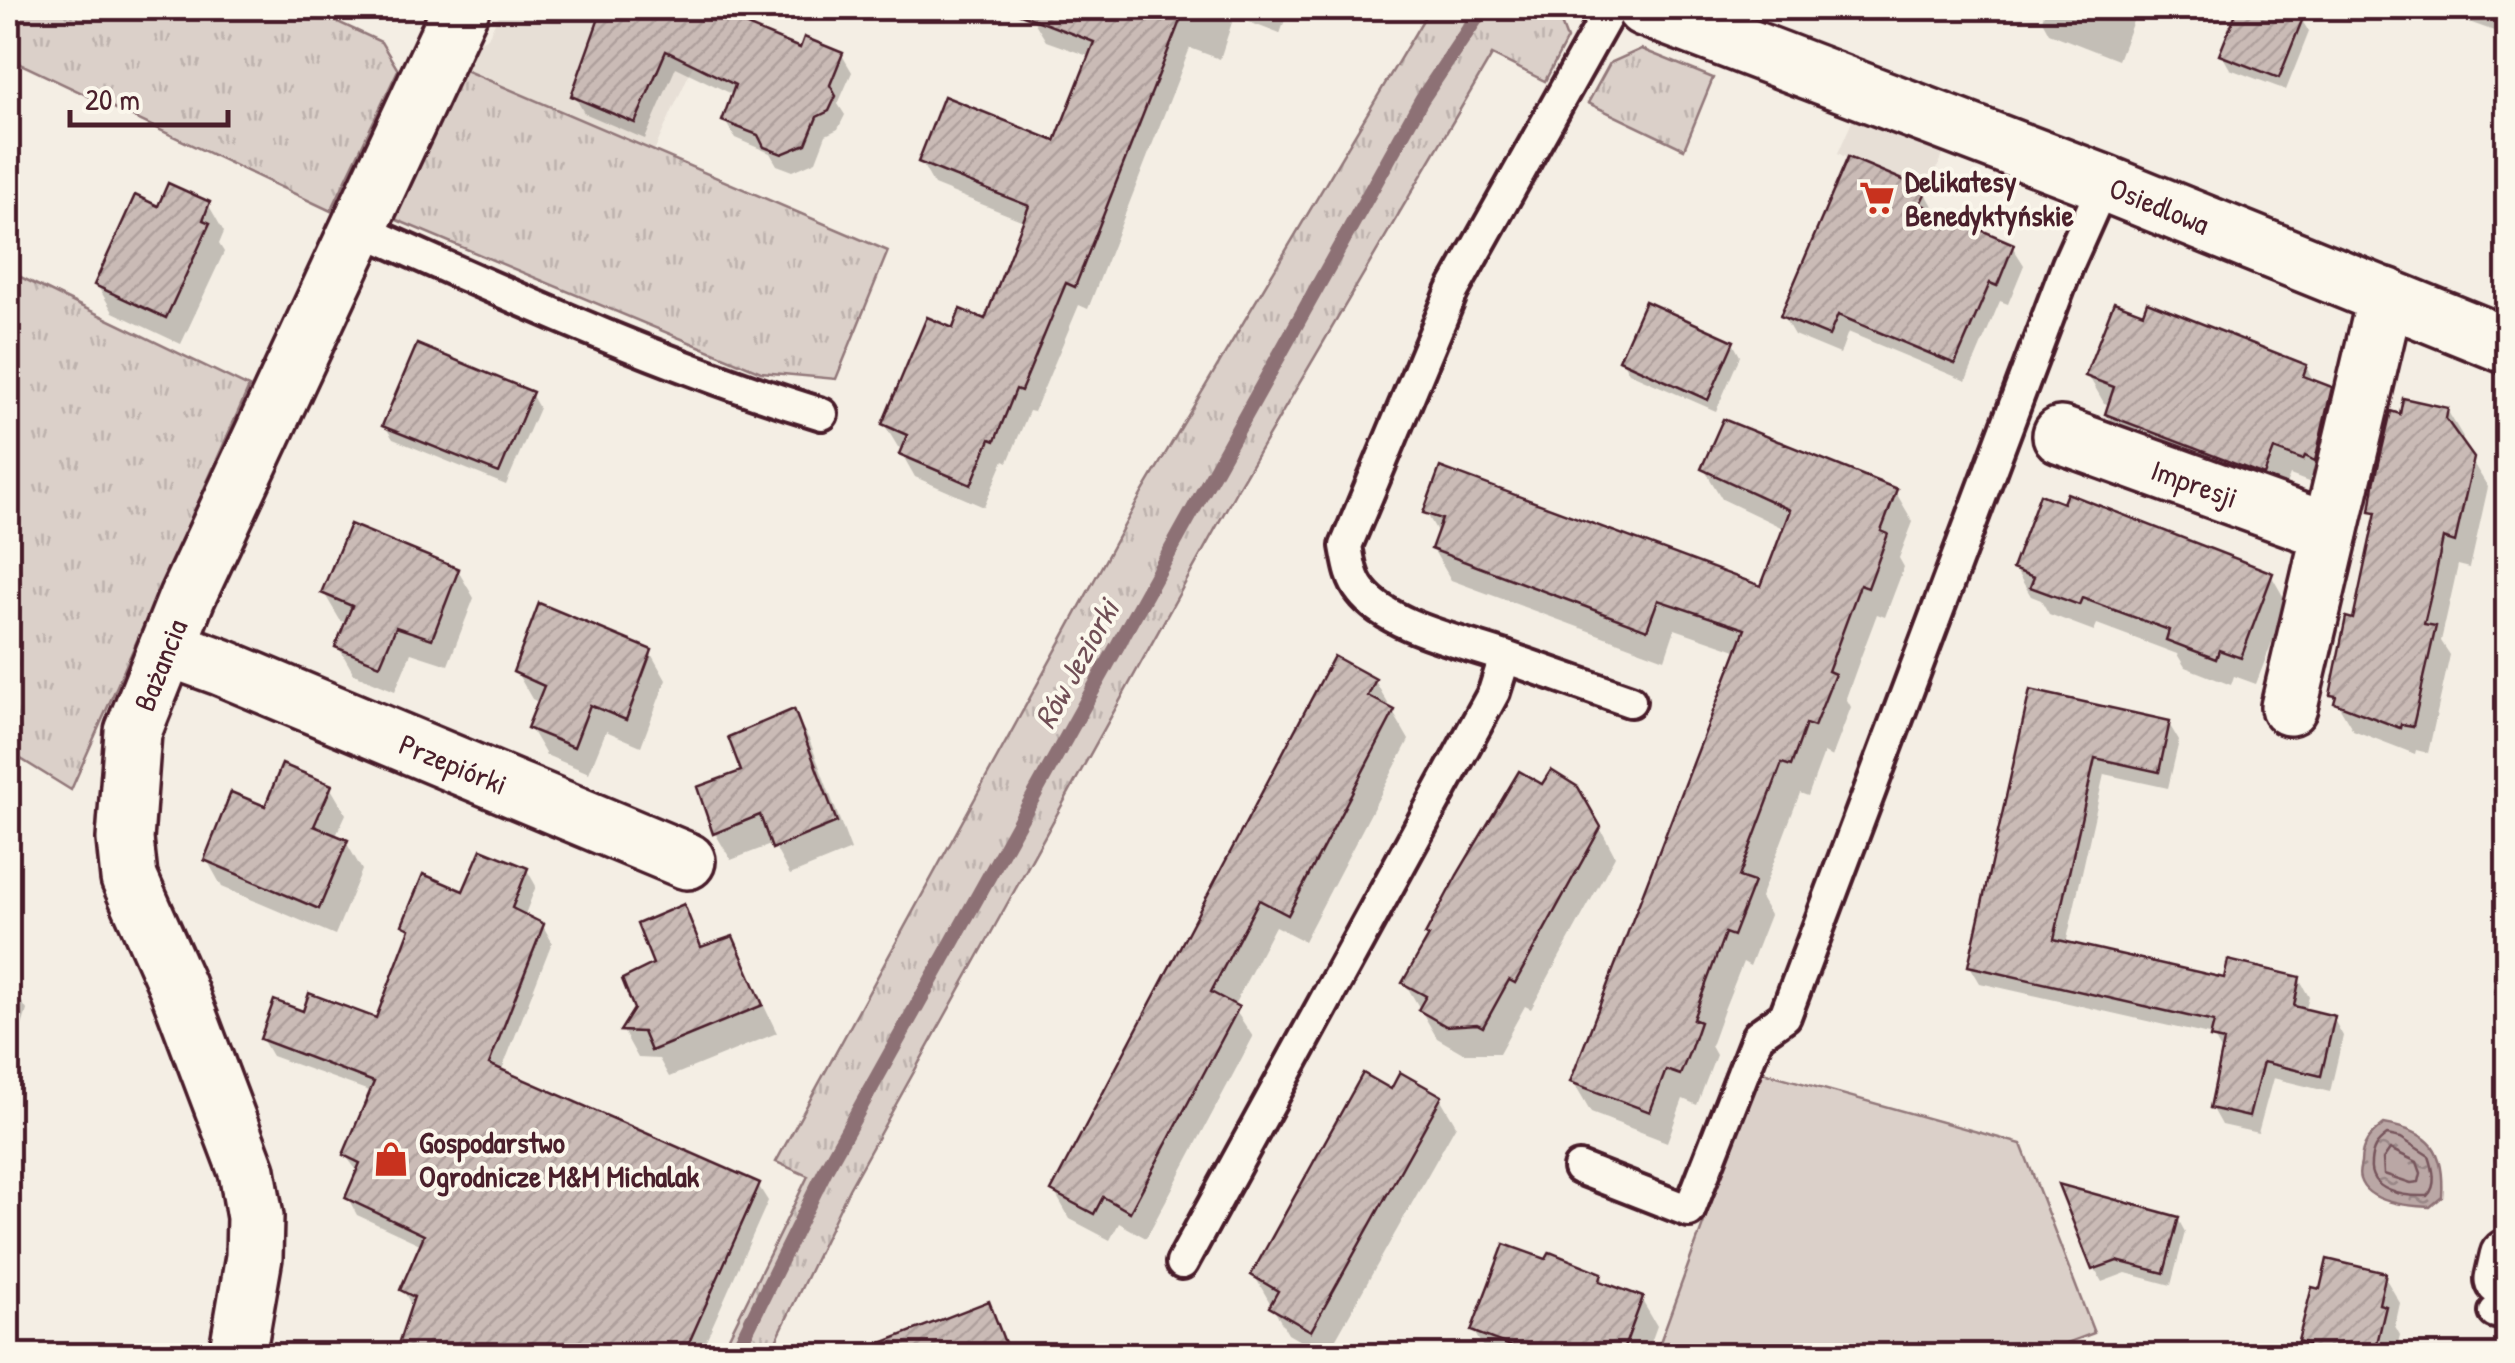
<svg xmlns="http://www.w3.org/2000/svg" width="2515" height="1363" font-family="'Patrick Hand',sans-serif">
<style>
.built{fill:#e7dfd6}
.grass{fill:url(#grass-tufts);stroke:#92787a;stroke-width:2.5}
.garden{fill:#dbd0c9;stroke:#92787a;stroke-width:2.5}
.water{fill:url(#water-ripples);stroke:#8d7174;stroke-width:2.5}
.shadow{fill:#0003}
.lines{fill:none;stroke-linecap:round;stroke-linejoin:round}
.shore{stroke:#77555c;stroke-width:2.5}
.stream{stroke:#8d7174;stroke-width:15}
.building{fill:url(#building-hatch);stroke:#4a1f2b;stroke-width:2.5}
.service-casing{stroke:#4a1f2b;stroke-width:38}
.minor-casing{stroke:#4a1f2b;stroke-width:62}
.path{stroke:#4a1f2b;stroke-width:6;stroke-dasharray:8 8;stroke-linecap:butt}
.service{stroke:#fbf7ec;stroke-width:30}
.minor{stroke:#fbf7ec;stroke-width:55}
.labels{text-anchor:middle;dominant-baseline:central;stroke-width:8;stroke-linejoin:round;paint-order:stroke}
.poi-label{font-size:30px;font-weight:bold;fill:#4a1f2b;stroke:#fbf7ec;text-anchor:start}
.street-label{font-size:30px;fill:#4a1f2b;stroke:#fbf7ec}
.water-label{font-size:32px;font-style:italic;fill:#714f56;stroke:#fbf7ec}
</style>
<defs>
<pattern id="grass-tufts" width="24" height="20" patternUnits="userSpaceOnUse" patternTransform="scale(2.5)"><rect width="24" height="20" fill="#dbd0c9"/><path d="M3 7l-1-3M5 7V3M7 7l1-3M15 17l-1-3M17 17v-4M19 17l1-3" fill="none" stroke="#bdb2ad"/></pattern>
<pattern id="water-ripples" width="26" height="14" patternUnits="userSpaceOnUse" patternTransform="scale(2.5)"><rect width="26" height="14" fill="#baa7a5"/><path d="M2 4q2-2 4 0t4 0M15 11q2-2 4 0t4 0" fill="none" stroke="#998787"/></pattern>
<pattern id="building-hatch" width="6" height="6" patternUnits="userSpaceOnUse" patternTransform="scale(2.5)"><rect width="6" height="6" fill="#cabbb6"/><path d="M-1 1l2-2M0 6l6-6M5 7l2-2" fill="none" stroke="#afa09d"/></pattern>
</defs>
<rect width="100%" height="100%" fill="#f4eee4"/>
<filter id="ink" filterUnits="userSpaceOnUse"><feTurbulence type="fractalNoise" baseFrequency=".01" numOctaves="2"/><feDisplacementMap in="SourceGraphic" scale="20" xChannelSelector="R" yChannelSelector="G"/><feConvolveMatrix kernelMatrix="1 2 1 2 8 2 1 2 1" color-interpolation-filters="sRGB"/></filter>
<g filter="url(#ink)">
<g class="built">
<polygon points="502,8 719,8 654,151 460,68 471,45 488,37"/>
<polygon points="1858,108 1948,144 1909,232 1830,201 1847,158 1838,153"/>
</g>
<g class="grass">
<polygon points="23,8 308,8 381,42 398,70 331,211 8,58 8,38"/>
<polygon points="1430,8 1564,8 1559,18 1567,39 1545,81 1492,55 1239,486 849,1189 769,1355 720,1355 808,1176 776,1162 1142,493"/>
<polygon points="1641,49 1713,78 1684,149 1588,103 1610,63"/>
<polygon points="460,68 888,251 836,379 761,372 392,218"/>
<polygon points="8,271 249,387 71,790 8,751"/>
</g>
<polygon class="garden" points="1759,1071 2021,1144 2094,1333 2035,1355 1655,1356"/>
<path class="water" d="M2384,1124c48,8 61,26 58,73l-12,10c-21,-1 -63,-4 -70,-28 -2,-5 0,-11 1,-16 0,-19 9,-28 23,-39z"/>
<g class="shadow">
<polygon points="605,8 734,8 727,20 802,51 842,55 852,72 838,104 845,115 838,129 826,135 816,161 793,171 777,165 770,153 735,138 725,121 734,95 676,67 645,139 584,113 574,95"/>
<polygon points="1035,8 1289,8 1280,34 1241,19 1236,10 1220,59 1190,48 1088,309 1079,305 1034,412 1029,411 1008,462 1004,460 984,507 915,477 902,454 904,449 898,447 884,424 954,331 987,323 1026,222 934,185 921,162 1056,144 1091,57 1046,41 1032,18"/>
<polygon points="2046,8 2138,8 2118,60 2049,33 2042,20"/>
<polygon points="2241,8 2271,8 2301,19 2309,32 2286,90 2230,69 2222,55"/>
<polygon points="2449,8 2508,8 2508,36 2455,17"/>
<polygon points="1925,192 1936,211 2012,246 2024,265 2008,304 2000,301 1966,381 1848,332 1840,354 1794,335 1783,316"/>
<polygon points="208,204 224,232 219,244 224,252 181,344 113,312 97,285 159,209"/>
<polygon points="1733,343 1740,356 1716,411 1629,373 1622,360"/>
<polygon points="2306,367 2315,383 2331,389 2347,417 2319,486 2290,475 2280,501 2123,441 2107,414 2110,405 2104,403 2088,375"/>
<polygon points="531,394 539,408 506,485 393,439 385,426"/>
<polygon points="2447,410 2463,437 2461,444 2488,487 2470,568 2458,565 2441,641 2450,655 2428,753 2416,750 2415,754 2353,730 2332,694 2355,622 2377,518 2373,511 2402,418"/>
<polygon points="1704,469 1895,491 1913,522 1899,558 1904,567 1885,617 1877,614 1860,659 1846,698 1851,707 1832,757 1824,753 1808,796 1800,793 1760,898 1770,915 1750,966 1743,962 1725,1007 1711,1046 1716,1055 1697,1105 1683,1099 1667,1142 1591,1113 1573,1082 1739,651 1675,629 1665,659 1451,580 1433,549 1439,535 1426,512 1762,589 1785,529 1722,499"/>
<polygon points="2015,569 2271,575 2287,603 2256,684 2234,676 2231,685 2185,667 2177,654 2097,624 2094,631 2049,614 2041,600 2031,596"/>
<polygon points="458,571 474,598 448,665 411,653 395,691 354,674 338,646 347,624 340,620 324,593"/>
<polygon points="650,652 666,680 641,746 606,731 589,773 546,755 530,728 540,703 532,699 516,671"/>
<polygon points="1375,681 1409,740 1304,941 1275,926 1233,1007 1253,1037 1146,1238 1119,1223 1110,1240 1070,1219 1054,1191"/>
<polygon points="2032,692 2169,724 2179,741 2168,788 2104,774 2066,944 2226,982 2299,979 2309,997 2305,1012 2333,1018 2343,1036 2330,1092 2273,1078 2258,1133 2222,1125 2212,1107 2224,1056 2213,1036 1980,983 1970,966"/>
<polygon points="793,712 809,739 851,850 790,875 773,844 731,860 715,833 700,789 744,772"/>
<polygon points="330,787 346,814 335,838 346,842 362,870 335,935 222,887 207,860 266,810"/>
<polygon points="1543,788 1598,824 1615,856 1531,1009 1525,1006 1499,1053 1463,1053 1437,1038 1405,983 1430,939 1427,935"/>
<polygon points="527,870 536,886 524,917 543,926 552,942 501,1072 758,1185 768,1201 699,1356 524,1356 413,1308 403,1290 422,1245 357,1215 348,1198 359,1173 345,1155 372,1092 272,1056 262,1039 305,1014 378,1021 411,935 405,925 464,894"/>
<polygon points="683,907 704,949 732,939 777,1033 669,1077 659,1059 638,1058 623,1031 637,1010"/>
<polygon points="8,981 27,1010 8,1073"/>
<polygon points="1392,1092 1440,1098 1456,1125 1326,1356 1288,1334 1254,1275"/>
<polygon points="2178,1219 2185,1232 2171,1285 2126,1273 2102,1282 2094,1268"/>
<polygon points="1548,1262 1601,1275 1607,1286 1641,1299 1657,1326 1646,1356 1488,1356 1473,1330"/>
<polygon points="2384,1276 2400,1303 2395,1326 2400,1335 2395,1356 2307,1356 2301,1341"/>
<polygon points="988,1304 1010,1349 1017,1356 856,1356"/>
</g>
<g class="lines">
<g class="shore">
<path d="M2387,1135l14,3 28,18c4,12 9,30 -2,40 -23,1 -59,-5 -56,-33 1,-14 5,-20 16,-28z"/>
<polygon points="2390,1149 2417,1162 2421,1173 2419,1182 2411,1183 2384,1174 2383,1159"/>
</g>
<polyline class="stream" points="734,1356 827,1167 1422,99 1483,8"/>
</g>
<g class="building">
<polygon points="577,8 704,8 800,48 804,37 843,53 830,85 836,96 829,111 817,117 806,144 782,154 764,147 758,135 722,121 735,85 666,51 635,123 571,96 599,18"/>
<polygon points="1016,8 1185,8 1075,287 1066,283 1021,391 1016,389 995,441 990,439 971,485 899,454 907,435 882,424 927,317 953,328 960,309 985,319 1029,206 918,162 944,96 1055,141 1094,42 1015,12"/>
<polygon points="2238,8 2307,8 2279,78 2219,55"/>
<polygon points="1848,157 1927,190 1920,204 2014,244 1997,286 1990,283 1955,364 1838,315 1829,336 1780,316"/>
<polygon points="168,183 210,202 203,220 210,223 166,318 94,285 135,195 158,206"/>
<polygon points="1645,301 1734,341 1708,400 1619,360"/>
<polygon points="2114,302 2143,313 2147,302 2307,365 2303,376 2332,387 2315,461 2305,456 2303,460 2274,449 2264,475 2105,414 2114,387 2085,376"/>
<polygon points="417,344 533,392 499,473 382,426"/>
<polygon points="2403,398 2448,408 2446,419 2474,458 2455,542 2443,538 2434,582 2424,624 2436,626 2413,726 2401,724 2400,728 2334,703 2336,696 2330,695 2346,617 2353,619 2376,512 2370,511 2374,484 2391,411 2400,414"/>
<polygon points="1723,419 1897,489 1881,531 1888,534 1868,588 1860,585 1828,671 1835,674 1814,727 1806,724 1791,766 1782,763 1739,877 1754,882 1733,936 1725,933 1693,1019 1700,1022 1691,1048 1680,1075 1666,1070 1650,1112 1570,1082 1745,629 1658,600 1647,630 1602,613 1431,549 1442,519 1423,513 1440,467 1761,586 1790,510 1701,469"/>
<polygon points="2067,493 2273,573 2241,658 2219,650 2216,659 2166,640 2169,630 2082,598 2079,605 2030,587 2034,577 2012,569 2040,494 2063,503"/>
<polygon points="350,524 459,569 432,639 396,627 380,665 335,647 352,606 321,593"/>
<polygon points="539,603 652,650 626,720 590,705 574,747 527,728 544,686 513,672"/>
<polygon points="1334,656 1376,679 1368,696 1395,710 1288,915 1259,900 1211,992 1239,1007 1130,1212 1103,1197 1094,1214 1051,1191"/>
<polygon points="2030,690 2170,721 2159,772 2095,758 2054,939 2224,978 2228,960 2300,977 2294,1006 2335,1016 2321,1076 2263,1062 2249,1117 2210,1108 2224,1041 2210,1038 2214,1022 1968,966"/>
<polygon points="794,709 837,822 772,849 760,815 713,834 697,787 741,771 728,737"/>
<polygon points="282,764 332,785 314,826 348,840 319,909 204,860 231,792 265,806"/>
<polygon points="1551,770 1578,787 1601,827 1515,983 1509,980 1483,1027 1477,1024 1446,1026 1418,1010 1426,996 1402,983 1429,936 1425,935 1457,875 1519,771 1542,784"/>
<polygon points="481,849 528,868 512,908 544,924 489,1064 760,1183 683,1356 394,1356 414,1297 400,1290 424,1235 345,1198 360,1163 343,1155 374,1082 260,1039 274,1000 303,1011 309,993 376,1018 410,929 402,925 423,874 463,891"/>
<polygon points="684,904 701,947 733,936 763,1005 651,1051 643,1032 620,1031 634,1009 622,979 653,964 637,924"/>
<polygon points="1400,1072 1442,1096 1311,1331 1269,1307 1278,1291 1251,1275 1363,1073 1391,1089"/>
<polygon points="2058,1184 2179,1217 2164,1273 2117,1261 2092,1270"/>
<polygon points="1504,1244 1546,1259 1550,1252 1602,1273 1600,1281 1643,1297 1621,1356 1537,1356 1471,1331"/>
<polygon points="2327,1259 2386,1273 2379,1304 2386,1306 2374,1356 2305,1356 2308,1344 2298,1341 2312,1287 2320,1289"/>
<polygon points="989,1301 1010,1356 859,1356 858,1352"/>
</g>
<g class="lines">
<defs>
<g id="service">
<path d="M358,228c153,68 304,137 464,186"/>
<polyline points="1505,657 1630,701"/>
<polyline points="1579,1168 1689,1211 1758,1035 1785,1016 2068,264 2104,183"/>
<path d="M1182,1263l312,-571 11,-35c-42,-15 -117,-30 -144,-66 -10,-12 -12,-29 -15,-45l106,-254 159,-284"/>
<polyline points="2495,1312 2508,1314"/>
</g>
<g id="minor">
<path id="s1" d="M1644,8l460,175 404,163"/>
<path id="s2" d="M2061,435l269,97"/>
<path id="s3" d="M168,648l53,19 466,194"/>
<polyline points="2289,707 2386,296"/>
<polyline points="2503,1279 2508,1257"/>
<path id="s4" d="M237,1356l17,-99 1,-40 -8,-46 -70,-185 -48,-108 -4,-39 8,-107 54,-135 274,-589"/>
</g>
</defs>
<use href="#service" class="service-casing"/>
<use href="#minor" class="minor-casing"/>
<path class="path" d="M2508,925c-10,32 -21,65 0,94"/>
<use href="#service" class="service"/>
<use href="#minor" class="minor"/>
</g>
</g>
<defs>
<symbol id="supermarket-bare" viewBox="-9 -9 18 18"><path d="M-6-5.5h2.5l.6 2H6L4.5 2H-2.5L-4.4-4H-6ZM-1.5 3.2a1.3 1.3 0 1 0 .1 0ZM3 3.2a1.3 1.3 0 1 0 .1 0Z" fill="#c8321e" stroke="#fbf7ec" stroke-width="2.5" paint-order="stroke"/></symbol>
<symbol id="shop-bare" viewBox="-9 -9 18 18"><path d="M-5-2.5h2.3a2.7 3.5 0 0 1 5.4 0H5L5.5 6h-11ZM-1.5-2.5h3a1.5 2.3 0 0 0-3 0Z" fill="#c8321e" stroke="#fbf7ec" stroke-width="2.5" paint-order="stroke"/></symbol>
</defs>
<g fill-rule="evenodd">
<use href="#supermarket-bare" x="1852" y="173" width="50" height="50"/>
<use href="#shop-bare" x="366" y="1134" width="50" height="50"/>
</g>
<g class="labels">
<g class="poi-label">
<text x="1905" y="181">Delikatesy<tspan x="1905" dy="34">Benedyktyńskie</tspan></text>
<text x="419" y="1142">Gospodarstwo<tspan x="419" dy="34">Ogrodnicze M&amp;M Michalak</tspan></text>
</g>
<g class="street-label">
<text stroke="none"><textPath href="#s1" startOffset="552">Osiedlowa</textPath></text>
<text stroke="none"><textPath href="#s2" startOffset="142">Impresji</textPath></text>
<text stroke="none"><textPath href="#s4" startOffset="722">Bażancia</textPath></text>
<text stroke="none"><textPath href="#s3" startOffset="308">Przepiórki</textPath></text>
</g>
<g class="water-label">
<text transform="translate(1076 664) rotate(-61)">Rów Jeziorki</text>
</g>
</g>
<rect width="2515" height="1363" fill="none" stroke="#fbf7ec" stroke-width="40"/>
<rect x="20" y="20" width="2475" height="1323" fill="none" stroke="#4a1f2b" stroke-width="4" filter="url(#ink)"/>
<path d="M70 110v15h158v-15" fill="none" stroke="#4a1f2b" stroke-width="5"/>
<text x="85" y="110" font-size="30" fill="#4a1f2b" stroke="#fbf7ec" stroke-width="8" paint-order="stroke">20 m</text>
</svg>
